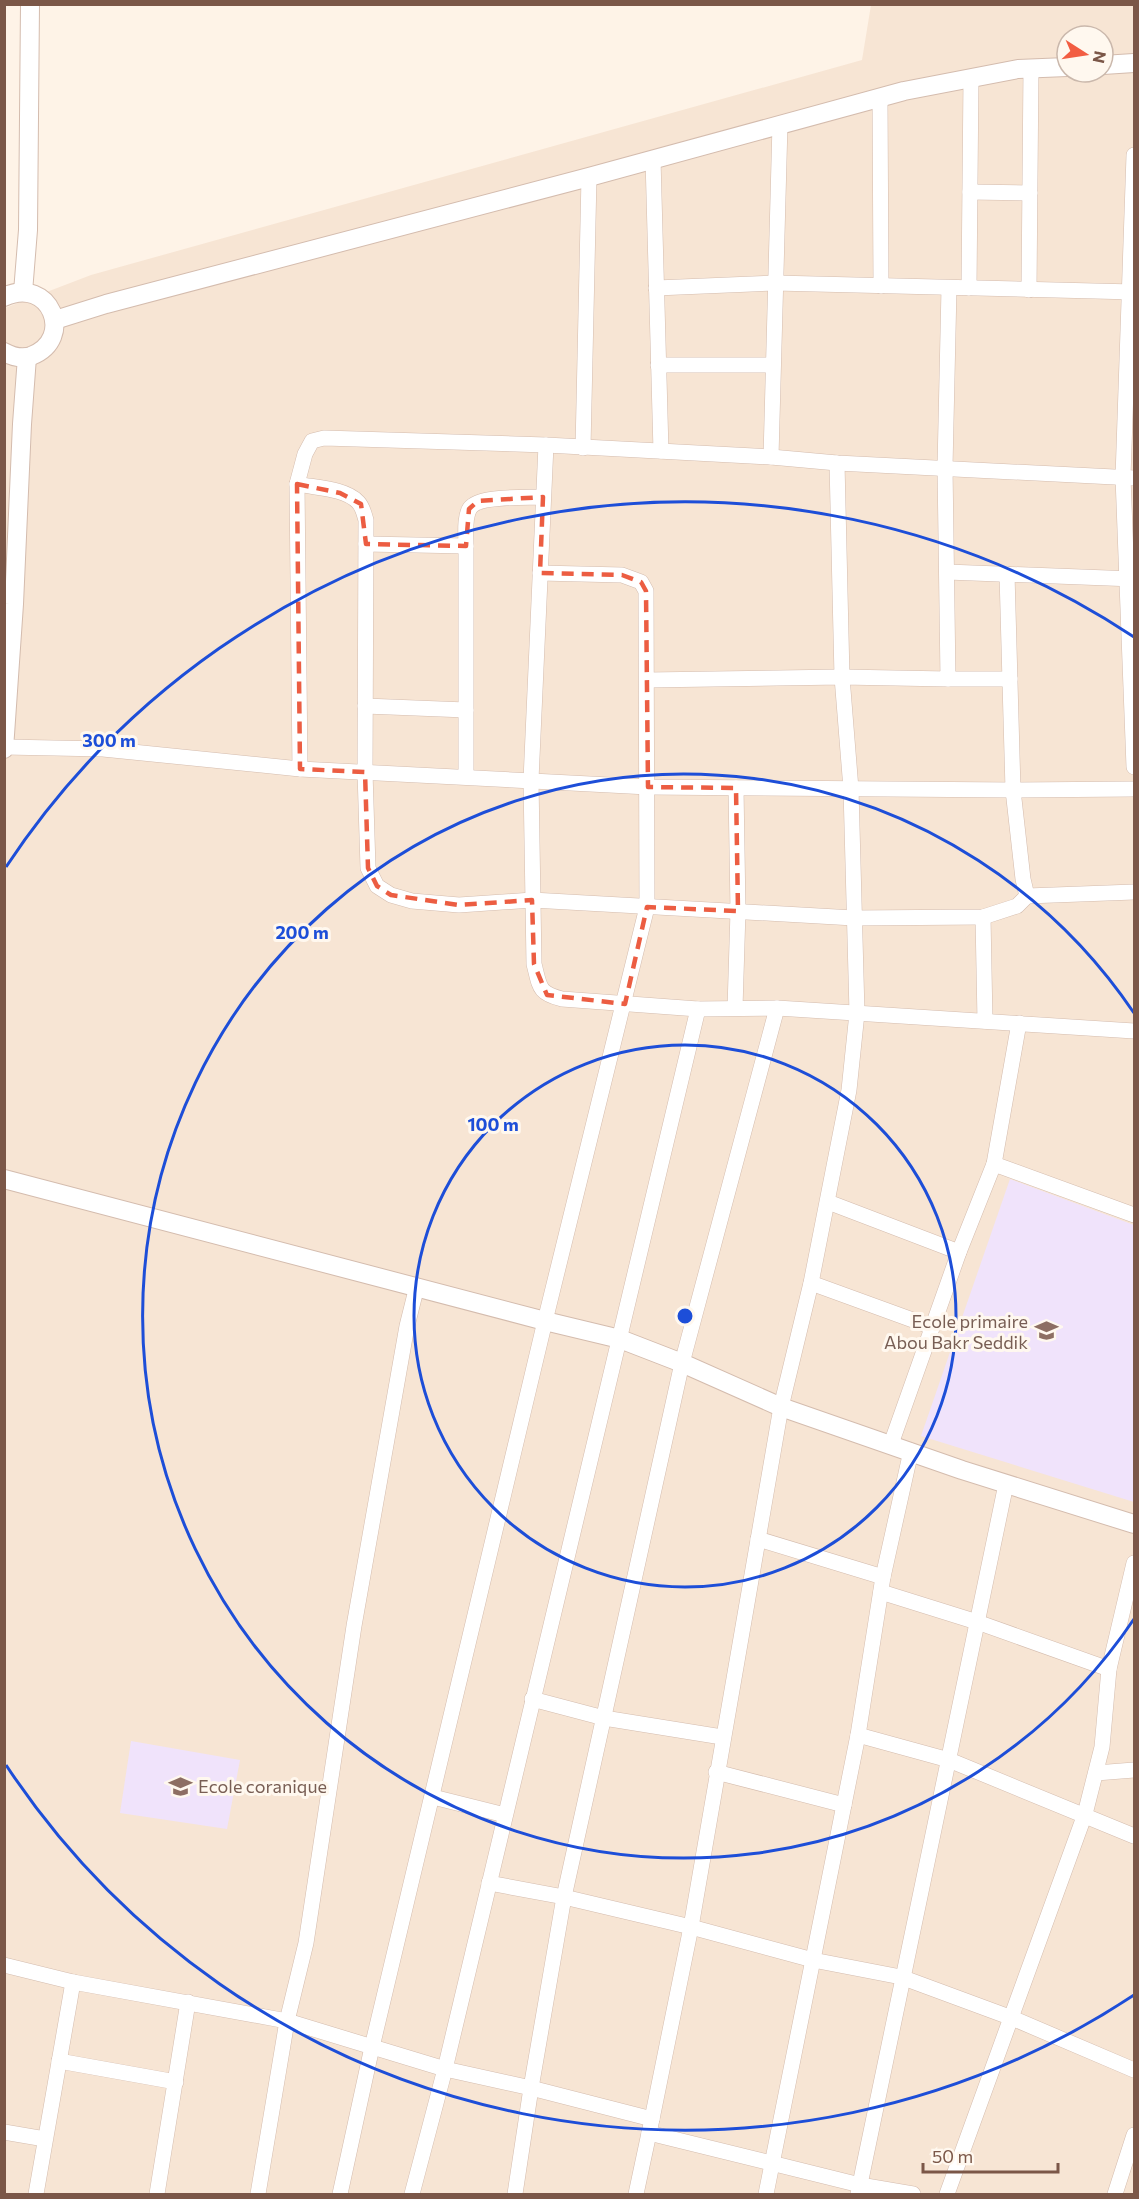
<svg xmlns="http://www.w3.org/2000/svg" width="1139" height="2199" font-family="Commissioner,sans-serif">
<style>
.residential{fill:#f7e5d4;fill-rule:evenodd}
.education{fill:#f0e3fb}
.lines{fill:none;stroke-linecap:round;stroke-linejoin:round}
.minor-casing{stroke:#d4bcae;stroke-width:16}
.tertiary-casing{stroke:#d4bcae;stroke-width:20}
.minor{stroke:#fff;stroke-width:15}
.tertiary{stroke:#fff;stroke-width:18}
.marked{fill:none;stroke:#ec5d42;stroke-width:4.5;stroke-dasharray:12 8;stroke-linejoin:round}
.ring{fill:none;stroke:#1d4ed8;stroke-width:3}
.labels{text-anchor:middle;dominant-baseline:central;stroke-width:6;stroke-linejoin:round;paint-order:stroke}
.education-label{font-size:18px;fill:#785e54;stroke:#fff8ef;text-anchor:end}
.centre{fill:#1d4ed8;stroke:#fff8ef;stroke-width:3}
.ring-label{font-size:18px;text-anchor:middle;font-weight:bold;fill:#1d4ed8;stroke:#fff8ef;stroke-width:6;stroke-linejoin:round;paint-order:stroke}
</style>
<rect width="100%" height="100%" fill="#fef3e7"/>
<path class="residential" d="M871,5h263v2189h-1129v-1886l86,-33 771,-215zM1067,36h36v36h-36z"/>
<g class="education">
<polygon points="1010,1179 1134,1225 1134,1502 921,1436"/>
<polygon points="131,1741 240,1760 227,1829 120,1813"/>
</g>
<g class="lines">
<defs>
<g id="minor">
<polyline points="880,97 881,286"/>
<polyline points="1134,155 1123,477 1134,767"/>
<polyline points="653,159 661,451"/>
<polyline points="970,192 1030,193"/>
<polyline points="656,288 775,283 1134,292"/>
<polyline points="969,288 971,78"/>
<polyline points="1029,290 1031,68"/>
<polyline points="658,365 773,365"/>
<path d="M546,445l-15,335 3,184c6,23 4,29 28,35l136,10 79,-1 357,23"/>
<polyline points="583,448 589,177"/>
<polyline points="771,457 780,124"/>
<path d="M297,484c19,4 48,4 61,18 5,5 6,12 8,18l-1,252 3,96 9,18 14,9 21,6 47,4 73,-5 322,18 129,-1 34,-11 10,-10 -4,-17 -10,-89 -6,-216"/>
<polyline points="366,544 466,546"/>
<polyline points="947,572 1134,579"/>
<polyline points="948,679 1010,679"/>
<polyline points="648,680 842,677 948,679 945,467 949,288"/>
<polyline points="365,706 466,710"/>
<polyline points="5,747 103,749 300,769 648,787 1013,790 1134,789"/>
<polyline points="300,769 297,484 305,454 312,441 324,438 546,445 771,457 837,463 1134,478"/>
<path d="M466,777v-231c0,-11 -2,-29 4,-38 9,-13 57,-10 73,-11"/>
<polyline points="1027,896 1134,892"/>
<polyline points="983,917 985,1021"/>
<polyline points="735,1008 738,911 736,788"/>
<polyline points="994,1164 1019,1023"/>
<polyline points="828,1202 959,1252"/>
<polyline points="811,1283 932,1327"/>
<polyline points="891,1444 959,1252 994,1164 1134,1215"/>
<polyline points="758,1539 883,1577"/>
<polyline points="881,1592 977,1622 1109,1669"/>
<polyline points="532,1699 604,1718 722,1737"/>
<polyline points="858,1735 949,1760 1134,1836"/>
<polyline points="716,1772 844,1805"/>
<polyline points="1096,1773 1134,1770"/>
<polyline points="433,1797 505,1815"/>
<polyline points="489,1883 564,1897 691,1927 813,1960 901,1977 1012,2018 1134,2070"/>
<polyline points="4,1965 73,1982 287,2021 445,2069 531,2088 652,2119 636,2194"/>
<polyline points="59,2061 176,2082"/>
<polyline points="652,2119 691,1927 781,1407 811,1283 849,1090 857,1013 851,789 842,677 837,463"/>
<polyline points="4,2132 45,2139"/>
<polyline points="649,2133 860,2185 913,2194"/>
<polyline points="36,2194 73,1982"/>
<polyline points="157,2194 188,2002"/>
<polyline points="258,2194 287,2021 306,1943 354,1626 407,1326 417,1286"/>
<polyline points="340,2194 372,2047 545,1321 647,907 646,591 641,582 622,575 540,573"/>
<polyline points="412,2194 445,2069 698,1009"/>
<polyline points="515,2194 531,2088 564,1897 682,1363 777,1008"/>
<polyline points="766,2194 858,1735 883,1577 911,1451"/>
<polyline points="858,2194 1006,1484"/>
<polyline points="947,2194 1085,1814 1102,1747 1109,1669 1134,1563"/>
<polyline points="1115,2194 1134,2135"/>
</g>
<g id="tertiary">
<polyline points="1103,65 1134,63"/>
<polyline points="23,292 28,230 30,4"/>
<path d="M4,297c46,-22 72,42 27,59 -9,3 -18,1 -27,-4"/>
<polyline points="55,320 106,304 589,177 904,91 1018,69 1067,67"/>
<polyline points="4,749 14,604 22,424 27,357"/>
<polyline points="4,1179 545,1321 620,1339 682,1363 781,1407 962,1470 1134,1524"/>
</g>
</defs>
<use href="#minor" class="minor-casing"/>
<use href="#tertiary" class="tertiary-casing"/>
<use href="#minor" class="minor"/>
<use href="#tertiary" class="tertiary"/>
</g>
<path class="marked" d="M297,484l43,9 21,11 5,40 100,2 3,-37 9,-8 65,-4 -3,76 82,2 19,7 5,9 2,196 88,1 2,123 -91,-4 -22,97 -78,-9 -13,-31 -2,-64 -73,5 -68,-10 -14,-9 -9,-18 -3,-96 -65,-3z"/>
<g class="ring">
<circle cx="685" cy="1316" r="271"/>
<path d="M1134 1619A542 542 0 1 1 1134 1013"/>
<path d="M1134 1995A814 814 0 0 1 6 1765M6 867A814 814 0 0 1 1134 637"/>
</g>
<defs>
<symbol id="school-bare" viewBox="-9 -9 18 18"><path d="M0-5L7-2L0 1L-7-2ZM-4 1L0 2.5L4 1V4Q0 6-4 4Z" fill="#8d6e63" stroke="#fff8ef" stroke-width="2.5" paint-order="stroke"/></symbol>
</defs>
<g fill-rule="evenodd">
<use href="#school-bare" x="1030" y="1314" width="33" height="33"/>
<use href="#school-bare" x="164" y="1770" width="33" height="33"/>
</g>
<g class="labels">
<g class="education-label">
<text x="1028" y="1321">Ecole primaire<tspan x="1028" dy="21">Abou Bakr Seddik</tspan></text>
<text x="198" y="1786" text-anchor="start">Ecole coranique</text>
</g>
</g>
<circle cx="685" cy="1316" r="9" class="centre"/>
<g class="ring-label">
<text x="109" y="747">300 m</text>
<text x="302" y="939">200 m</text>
<text x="493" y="1131">100 m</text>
</g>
<rect width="1139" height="2199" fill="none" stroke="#7b5748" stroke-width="12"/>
<g transform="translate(1085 54) rotate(102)"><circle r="28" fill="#fff8ef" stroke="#cab8ac" stroke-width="1.5"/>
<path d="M0-4.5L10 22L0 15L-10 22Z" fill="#f25d42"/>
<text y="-9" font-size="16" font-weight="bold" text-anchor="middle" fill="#7b5748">N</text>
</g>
<path d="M923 2163v9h135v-9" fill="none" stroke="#7b5748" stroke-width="3"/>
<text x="932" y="2163" font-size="18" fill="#7b5748" stroke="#fff8ef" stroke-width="4.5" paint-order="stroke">50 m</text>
</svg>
